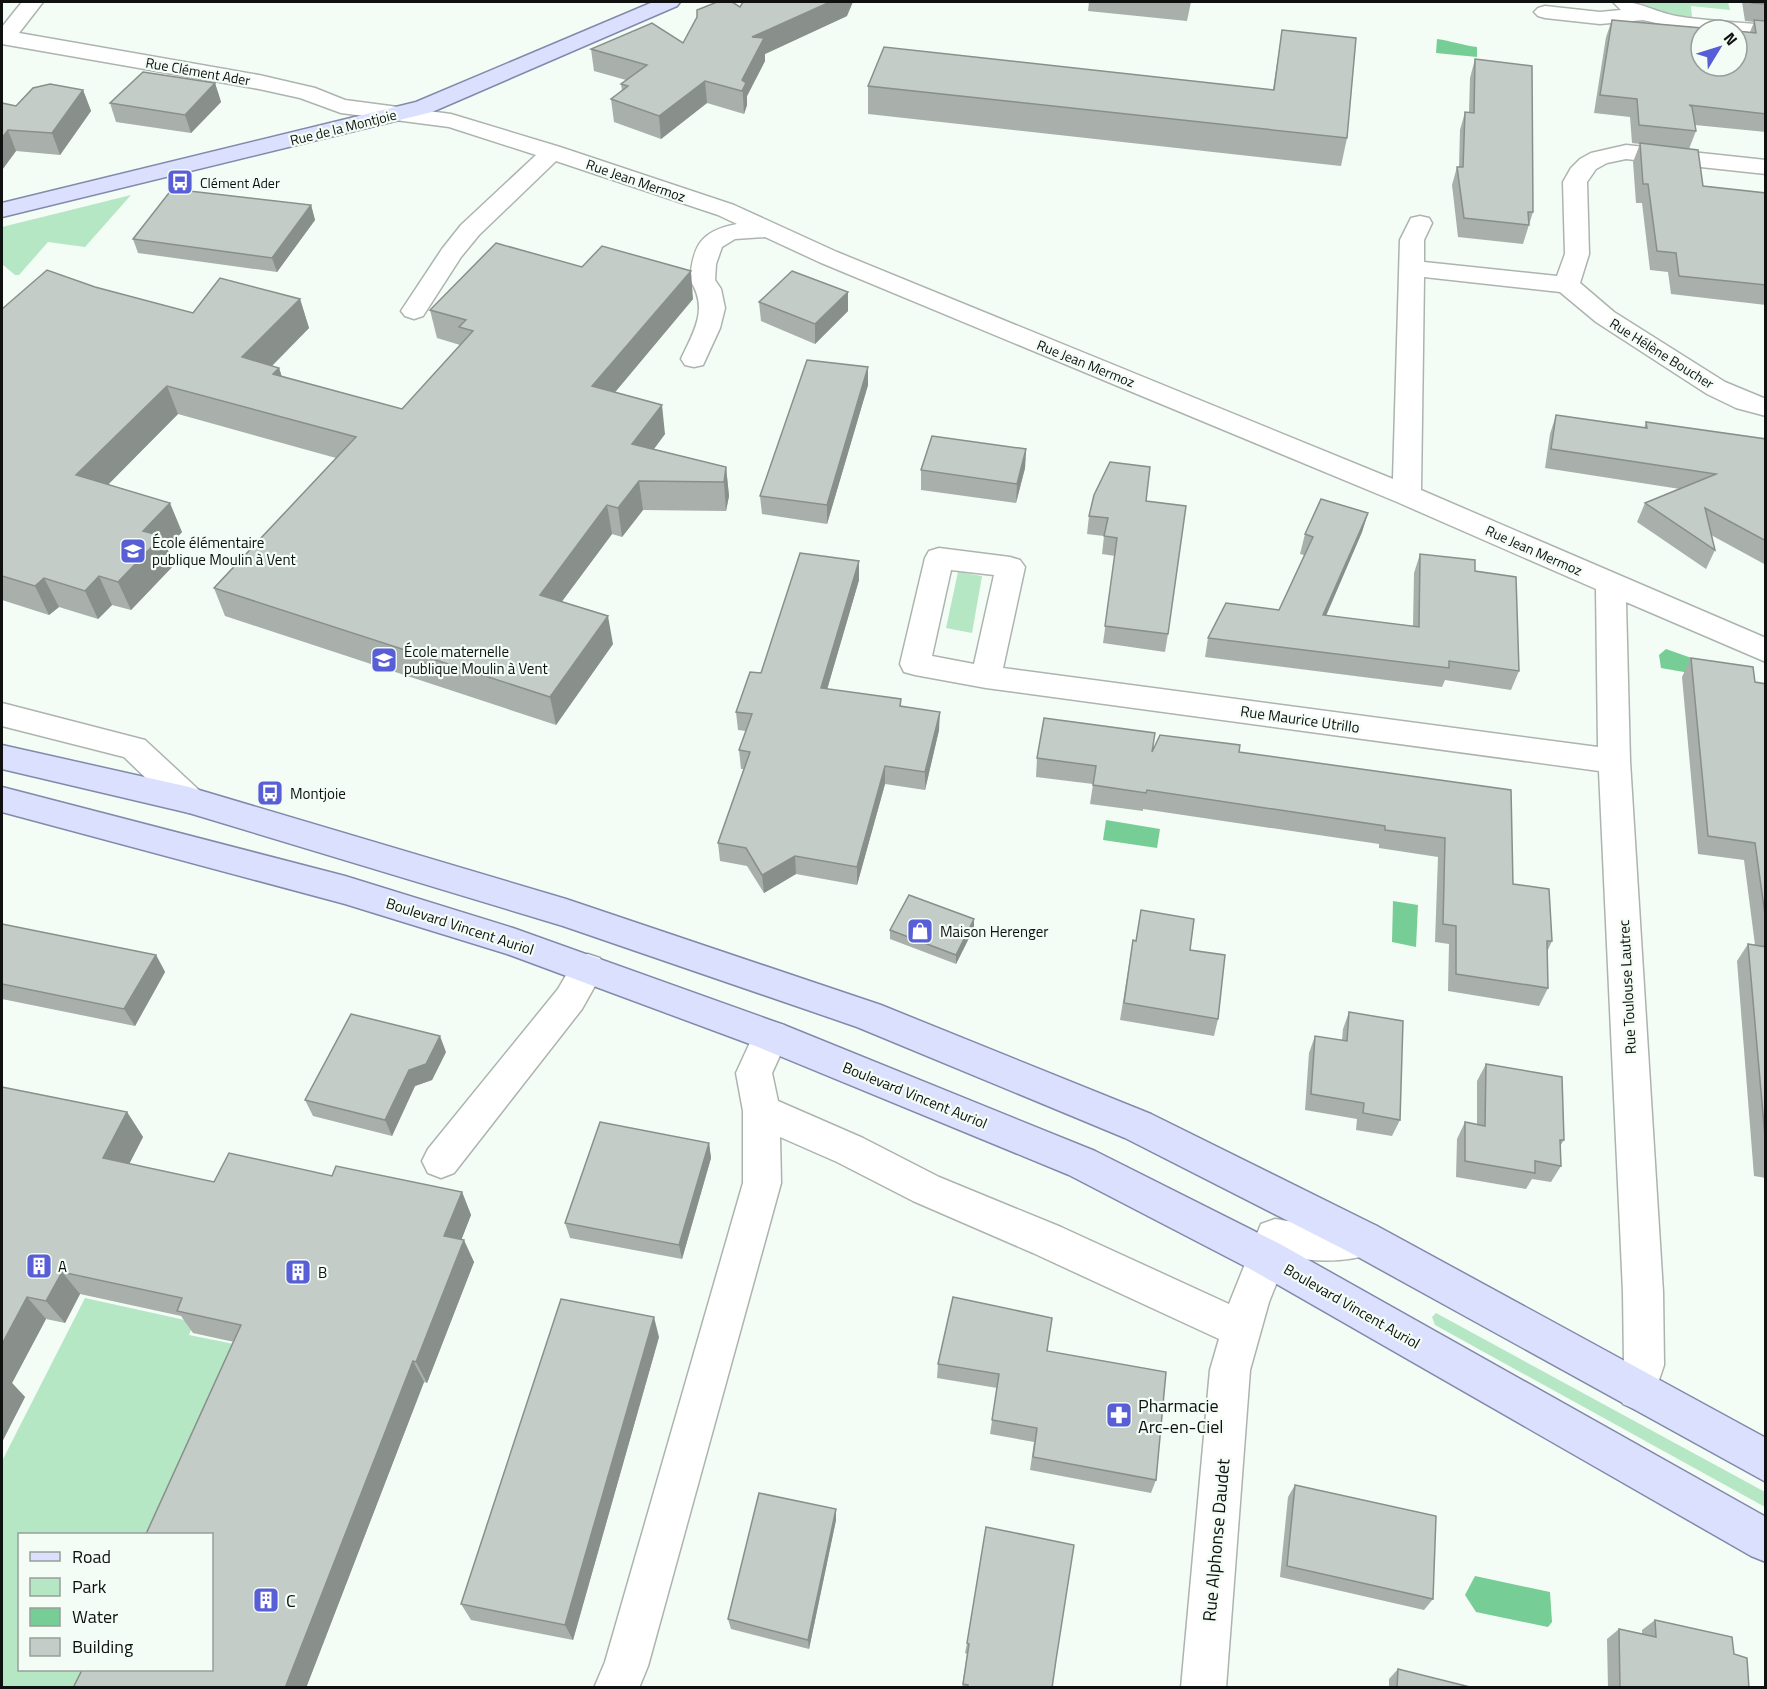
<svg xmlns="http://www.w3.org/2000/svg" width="1767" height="1689" font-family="'Titillium Web',sans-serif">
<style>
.green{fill:#b5e7c5}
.water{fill:#76cd96}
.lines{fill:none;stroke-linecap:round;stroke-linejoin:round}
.minor-casing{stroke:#adb4af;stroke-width:3}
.major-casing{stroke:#828aaa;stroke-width:3}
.minor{fill:#fff;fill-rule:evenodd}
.major{fill:#dae0fe;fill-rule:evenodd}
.wall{fill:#a9afab}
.shaded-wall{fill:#898f8b}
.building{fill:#c4ccc7;stroke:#898f8b;stroke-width:1.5}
.labels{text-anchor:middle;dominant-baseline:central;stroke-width:4.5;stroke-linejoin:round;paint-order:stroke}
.far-street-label{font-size:14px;fill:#0e110f;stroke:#f4fcf6}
.far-poi-label{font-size:14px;fill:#0e110f;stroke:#f4fcf6;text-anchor:start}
.poi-label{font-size:15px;fill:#0e110f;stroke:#f4fcf6;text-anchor:start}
.street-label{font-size:15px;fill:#0e110f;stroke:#f4fcf6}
.near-poi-label{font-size:18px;fill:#0e110f;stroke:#f4fcf6;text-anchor:start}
.near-street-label{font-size:18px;fill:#0e110f;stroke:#f4fcf6}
</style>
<rect width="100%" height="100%" fill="#f4fcf6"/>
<g class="green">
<path d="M1638,2h90l2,8 -39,-4 1,11c-21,-2 -36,-5 -54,-15z"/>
<polygon points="131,195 85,247 48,242 19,275 15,275 2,264 2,227"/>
<polygon points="958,572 982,576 972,633 946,628"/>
<polygon points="85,1298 194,1322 189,1335 254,1348 169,1534 20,1534 20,1670 107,1670 99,1687 2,1687 2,1461"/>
<polygon points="1436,1313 1765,1492 1765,1507 1435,1325 1432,1317"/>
</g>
<g class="water">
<path d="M1437,39c14,2 25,6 40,8v10l-41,-4z"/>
<polygon points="1666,649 1720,668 1718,678 1661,668 1659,655"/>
<polygon points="1106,820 1160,829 1157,848 1103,840"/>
<polygon points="1393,901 1418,905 1416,947 1392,942"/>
<polygon points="1475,1576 1550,1592 1552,1622 1548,1627 1476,1612 1465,1595"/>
</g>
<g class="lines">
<defs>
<g id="minor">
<path d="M22,2h21l-24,31 240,42 56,13 30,12 106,14 109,33 174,58 103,47 556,227 7,-239 11,-22 9,-2 9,2 3,5 -8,17v22l133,14 8,-22 -2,-72 8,-14 9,-9 11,-6 35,-8 140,15v14l-140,-15 -19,4 -11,6 -9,13 2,72 -9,29 34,29 111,70 41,17v17l-30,-8 -29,-14 -111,-72 -36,-30 -136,-15 -3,213 345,148v24l-140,-60 4,159 33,531 1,73 -13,39 -14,6 -14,-6 -6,-14 7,-25 -1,-73 -24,-521 -613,-83 -71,-13 -11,-3 -4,-8 25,-106 4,-7 10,-3 71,9 10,3 5,7 -22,101 595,79 -2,-158 -199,-87 -578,-240 -54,-25 -30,2 -13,8 -6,17 -1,16 6,9 4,19 -5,20 -17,37 -9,2 -9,-2 -4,-6c13,-28 28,-50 9,-79 3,-35 11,-49 47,-56l-19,-9 -162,-54 -77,74 -18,22 -38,59 -9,3 -9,-3 -4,-5 41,-62 19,-24 75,-70 -87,-28 -108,-14 -41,-15 -41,-9 -257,-45v-17zM951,570l43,5 -20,89 -42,-8z"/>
<path d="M1613,2c26,-2 38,9 63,14 29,5 60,6 90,9v12l-29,-2v-5l-45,1 -49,-11 -43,4 -55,-6 -7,-2 -4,-4 4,-4 7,-2 55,6 21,-2z"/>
<polygon points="2,703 145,740 200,791 205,800 200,809 189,813 178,809 124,757 2,726"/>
<polygon points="588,954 600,958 605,968 582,1009 454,1173 441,1178 428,1173 422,1161 428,1149 558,989 576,958"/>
<path d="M771,1021l13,4 5,11 -17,37 6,28 85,37 76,39 122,50 168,77 32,-80 14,-5 44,7 44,-5 14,5 5,13 -5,13c-30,11 -60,10 -90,5l-18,45 -19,68 -24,318h-45l29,-318 9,-31 -186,-86 -120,-52 -76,-39 -57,-25 1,46 -133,483 -9,22h-45l11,-26 138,-479v-72l-7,-38 22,-48z"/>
</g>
<g id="major">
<polygon points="653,2 680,2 677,6 432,112 2,217 2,203 416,102"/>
<polygon points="2,745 189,787 566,899 881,1005 1151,1114 1377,1226 1766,1438 1766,1482 1349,1252 1125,1138 857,1027 563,926 189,813 2,769"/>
<polygon points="2,787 345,876 513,928 784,1025 1095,1151 1280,1244 1766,1517 1766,1562 1751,1556 1252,1270 1069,1175 758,1047 507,954 345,904 2,812"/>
</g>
</defs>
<use href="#minor" class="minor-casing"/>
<use href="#major" class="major-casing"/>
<use href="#minor" class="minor"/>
<use href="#major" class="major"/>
</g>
<g class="wall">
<polygon points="1089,2 1191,2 1187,21 1088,11"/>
<polygon points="1742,2 1766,2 1766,132 1695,125 1696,131 1689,149 1703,186 1766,193 1766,305 1671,294 1668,272 1650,270 1642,203 1636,203 1633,162 1640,144 1632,143 1630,117 1594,113 1606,37 1612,20 1750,32 1754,22 1745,21"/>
<polygon points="740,7 847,16 765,54 765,61 747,96 747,105 744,114 707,103 661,139 614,122 611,99 622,91 621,84 626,80 594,71 591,49 683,43"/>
<polygon points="1282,30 1347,138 1341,166 868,114 868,86 1273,89"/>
<polygon points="1475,59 1533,212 1523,244 1458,237 1452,185 1457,167 1459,167 1460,130 1465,112 1469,112 1470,78"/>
<polygon points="215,83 221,102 191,133 116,122 110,103"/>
<polygon points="83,90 91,111 60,155 16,151 2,170 2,103 16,106"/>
<polygon points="311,205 315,220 277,272 138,253 133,239"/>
<polygon points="95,287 193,313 300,299 309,328 272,366 279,368 282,377 402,409 460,345 437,338 430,310 693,299 615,392 665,434 654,449 726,467 729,496 726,511 643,510 622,537 612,534 562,601 613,644 556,725 225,616 214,588 336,458 178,414 108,484 182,532 167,548 174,565 131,610 112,605 98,619 59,607 49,615 2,600 2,309"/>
<polygon points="848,292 848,311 815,344 761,321 759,302"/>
<polygon points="868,385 827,524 762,514 760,496"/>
<polygon points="1556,415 1644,428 1646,422 1766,439 1766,565 1711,535 1715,550 1706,569 1637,522 1645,503 1680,489 1545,468 1550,434"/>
<polygon points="1026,449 1025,468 1016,503 921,490 921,470"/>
<polygon points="1146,501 1168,634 1165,652 1103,643 1115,556 1102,554 1104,536 1087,534 1089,516"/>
<polygon points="1368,513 1362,532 1326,616 1413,626 1414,573 1420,554 1475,571 1519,671 1511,690 1445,680 1442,687 1205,657 1208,638 1279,610 1304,555 1300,554 1305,534"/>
<polygon points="859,561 859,580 827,689 901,706 939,730 925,790 885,784 857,885 796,874 764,893 747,866 720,861 718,843 744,769 741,769 739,750 746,731 738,730 736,712 761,673"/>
<polygon points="1691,658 1755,682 1766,684 1766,1178 1754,1176 1737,961 1748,944 1755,945 1744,860 1698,854 1682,677"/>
<polygon points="1152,752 1239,752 1511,790 1513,884 1552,941 1547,952 1548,988 1539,1006 1448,991 1449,944 1435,942 1438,857 1379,848 1379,844 1143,809 1143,811 1090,804 1093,784 1036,777 1037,758"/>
<polygon points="1141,910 1190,950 1218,1019 1214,1036 1120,1020 1133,940 1136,941"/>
<polygon points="2,924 156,955 165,972 135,1026 2,999"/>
<polygon points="974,928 956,964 890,939 890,930"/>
<polygon points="1349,1012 1400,1120 1392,1136 1356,1130 1357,1119 1305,1110 1309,1053 1315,1036 1342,1040 1343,1029"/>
<polygon points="446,1052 432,1080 415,1086 392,1136 313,1116 305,1100"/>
<polygon points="1486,1064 1564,1140 1560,1146 1561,1166 1551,1182 1532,1179 1526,1189 1456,1177 1457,1139 1465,1122 1477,1125 1477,1081"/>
<polygon points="2,1087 127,1112 143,1137 129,1164 214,1182 332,1176 462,1192 471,1215 461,1239 474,1262 427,1383 424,1382 306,1688 73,1688 212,1670 234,1342 193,1333 181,1316 80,1294 65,1323 46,1319 12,1383 25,1397 2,1442"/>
<polygon points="709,1143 711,1158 682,1259 570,1238 565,1223"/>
<polygon points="659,1337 573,1640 471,1620 461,1604"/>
<polygon points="1047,1351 1156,1480 1151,1493 1030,1470 1034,1442 990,1434 997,1388 937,1378 938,1364"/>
<polygon points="1295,1485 1433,1599 1424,1610 1280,1577 1288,1497"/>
<polygon points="836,1520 809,1649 731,1629 728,1619"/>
<polygon points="1655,1620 1734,1654 1749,1688 1608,1688 1607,1639 1619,1629 1642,1634 1642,1630"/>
<polygon points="967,1643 1056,1660 1052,1688 962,1688 967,1654 965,1653"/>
<polygon points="1398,1669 1474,1688 1389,1688 1389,1679"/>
</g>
<g class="shaded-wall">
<polygon points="830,2 853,2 847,16 765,54 765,61 747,96 747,105 744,114 742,80 752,37"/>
<polygon points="705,81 707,103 661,139 659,116"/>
<polygon points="215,83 221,102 191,133 185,115"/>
<polygon points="83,90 91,111 60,155 52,133"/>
<polygon points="8,130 16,151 2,170 2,138"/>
<polygon points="311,205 315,220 277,272 272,258"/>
<polygon points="691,271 693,299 596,415 592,386"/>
<polygon points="848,292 848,311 815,344 815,324"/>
<polygon points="300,299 309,328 252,386 242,357"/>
<polygon points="868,367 868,385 827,524 827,505"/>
<polygon points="279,368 288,396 273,374"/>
<polygon points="167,386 178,414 89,504 76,475"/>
<polygon points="662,405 665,434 636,473 632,444"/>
<polygon points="1026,449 1025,468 1016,503 1017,484"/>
<polygon points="726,467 729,496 726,511 724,482"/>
<polygon points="639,481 643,510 622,537 618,508"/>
<polygon points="170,503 182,532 167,548 174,565 131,610 118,582 143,531"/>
<polygon points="607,505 612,534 546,623 540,595"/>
<polygon points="1368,513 1362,532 1318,634 1323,615"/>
<polygon points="859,561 859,580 822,707 821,688"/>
<polygon points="99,576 112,605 98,619 85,591"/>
<polygon points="44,578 59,607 49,615 35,586"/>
<polygon points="608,616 613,644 556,725 550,697"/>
<polygon points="940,712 939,730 925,790 925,772"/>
<polygon points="885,766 885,784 857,885 857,867"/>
<polygon points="795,856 796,874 764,893 762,875"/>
<polygon points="974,919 974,928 956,964 956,955"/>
<polygon points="156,955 165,972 135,1026 124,1009"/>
<polygon points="440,1036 446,1052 432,1080 415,1086 392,1136 385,1120 409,1070"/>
<polygon points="127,1112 143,1137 120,1182 103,1158"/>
<polygon points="709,1143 711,1158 682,1259 679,1245"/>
<polygon points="462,1192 471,1215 454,1259 444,1236"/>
<polygon points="464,1240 474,1262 427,1383 416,1362"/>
<polygon points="62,1272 80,1294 65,1323 46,1301"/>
<polygon points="27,1297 46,1319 12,1383 25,1397 2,1442 2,1344"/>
<polygon points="654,1317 659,1337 573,1640 565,1625"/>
<polygon points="413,1361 424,1382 306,1688 285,1688"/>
<polygon points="836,1509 836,1520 809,1649 808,1640"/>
</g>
<g class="building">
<polygon points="717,2 732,2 740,7 743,2 830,2 752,37 764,38 742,80 746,83 742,91 705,81 659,116 611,99 628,86 621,84 647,65 591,49 652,23 683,43 697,17 697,10"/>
<polygon points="1751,2 1766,2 1766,4 1752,3"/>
<polygon points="1612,20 1725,30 1701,30 1701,66 1737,66 1737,31 1756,33 1754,20 1766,21 1766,114 1689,105 1692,107 1696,131 1639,125 1637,99 1600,95"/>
<polygon points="1282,30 1356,38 1347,138 868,86 884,47 1274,90"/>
<polygon points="1475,59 1532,66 1533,212 1528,212 1529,225 1464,218 1457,167 1463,167 1465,112 1474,113"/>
<polygon points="143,72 215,83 185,115 110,103"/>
<polygon points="50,84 83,90 52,133 8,130 2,138 2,103 16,106 33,88"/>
<polygon points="1640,143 1698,150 1703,186 1766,193 1766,285 1679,276 1676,253 1657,251 1648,184 1643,184"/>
<polygon points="172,189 311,205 272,258 133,239"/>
<polygon points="496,243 582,267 602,246 691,271 592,386 662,405 632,444 726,467 724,482 639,481 618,508 607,505 540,595 608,616 550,697 214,588 356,437 167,386 76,475 170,503 143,531 162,536 118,582 99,576 85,591 44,578 35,586 2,576 2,309 47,270 95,287 193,313 220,278 300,299 242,357 279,368 273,374 402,409 473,331 459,327 466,320 430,310"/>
<polygon points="792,271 848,292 815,324 759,302"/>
<polygon points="807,360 868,367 827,505 760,496"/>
<polygon points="1556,415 1647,428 1646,422 1766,439 1766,541 1705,508 1715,550 1645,503 1716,474 1551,449"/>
<polygon points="932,436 1026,449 1017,484 921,470"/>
<polygon points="1110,462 1150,467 1146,501 1186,506 1168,634 1105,626 1117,538 1104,536 1108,518 1089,516 1094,495"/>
<polygon points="1321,499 1368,513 1323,615 1419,627 1420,554 1475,560 1475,571 1516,577 1519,671 1449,661 1449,668 1208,638 1226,603 1279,610 1313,537 1305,534"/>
<polygon points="800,553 859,561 821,688 901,699 900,706 940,712 925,772 885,766 857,867 795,856 762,875 746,848 718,843 750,752 739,750 752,714 736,712 750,672 761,673"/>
<polygon points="1691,658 1753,667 1755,682 1766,684 1766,922 1755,843 1708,836"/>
<polygon points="1044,718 1155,733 1152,752 1160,735 1240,745 1239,752 1511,790 1513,884 1549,889 1552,941 1547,941 1548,988 1456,974 1456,926 1443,924 1445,838 1385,830 1385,826 1147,790 1146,793 1093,785 1096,766 1037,758"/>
<polygon points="909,895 974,919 956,955 890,930"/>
<polygon points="1141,910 1194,919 1190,950 1225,955 1218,1019 1124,1003 1133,940 1136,941"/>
<polygon points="2,924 156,955 124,1009 2,984"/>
<polygon points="1748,944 1766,947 1766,1148"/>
<polygon points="1349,1012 1403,1021 1400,1120 1363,1113 1364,1103 1311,1094 1315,1036 1347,1041"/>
<polygon points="351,1014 440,1036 426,1064 409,1070 385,1120 305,1100"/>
<polygon points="1486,1064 1562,1077 1564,1140 1560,1140 1561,1166 1535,1161 1535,1173 1465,1161 1465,1122 1485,1126"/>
<polygon points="2,1087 127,1112 103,1158 214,1182 229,1153 332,1176 336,1166 462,1192 444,1236 464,1240 416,1362 413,1361 285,1688 73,1688 82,1670 212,1670 212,1534 146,1534 241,1325 177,1311 182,1298 62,1272 46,1301 27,1297 2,1344"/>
<polygon points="600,1122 709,1143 679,1245 565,1223"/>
<polygon points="953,1297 1052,1318 1047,1351 1166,1372 1156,1480 1033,1457 1037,1428 992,1420 999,1374 938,1364"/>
<polygon points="561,1299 654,1317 565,1625 461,1604"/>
<polygon points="1295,1485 1436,1516 1433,1599 1287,1566"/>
<polygon points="759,1493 836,1509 808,1640 728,1619"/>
<polygon points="986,1527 1074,1545 1056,1660 1052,1688 968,1688 968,1685 963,1684 969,1644 967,1643"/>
<polygon points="1655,1620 1732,1637 1734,1654 1747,1658 1749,1688 1620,1688 1619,1629 1656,1637"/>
<polygon points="1398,1669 1474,1688 1397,1688"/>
</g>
<defs>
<symbol id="bus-square" viewBox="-11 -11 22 22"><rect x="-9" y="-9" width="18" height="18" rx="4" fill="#585ed5" stroke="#f4fcf6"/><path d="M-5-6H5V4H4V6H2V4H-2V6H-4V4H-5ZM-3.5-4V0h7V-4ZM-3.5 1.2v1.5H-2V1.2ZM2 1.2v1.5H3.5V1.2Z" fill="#fff"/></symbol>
<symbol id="school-square" viewBox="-11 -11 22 22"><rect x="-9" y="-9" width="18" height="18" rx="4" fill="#585ed5" stroke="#f4fcf6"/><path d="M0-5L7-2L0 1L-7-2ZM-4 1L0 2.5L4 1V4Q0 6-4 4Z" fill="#fff"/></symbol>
<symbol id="shop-square" viewBox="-11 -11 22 22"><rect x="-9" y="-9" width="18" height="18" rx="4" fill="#585ed5" stroke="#f4fcf6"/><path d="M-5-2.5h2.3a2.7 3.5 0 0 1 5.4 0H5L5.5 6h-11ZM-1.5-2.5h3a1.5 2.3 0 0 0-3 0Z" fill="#fff"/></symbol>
<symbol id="building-square" viewBox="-11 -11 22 22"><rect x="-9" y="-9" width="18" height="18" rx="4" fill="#585ed5" stroke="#f4fcf6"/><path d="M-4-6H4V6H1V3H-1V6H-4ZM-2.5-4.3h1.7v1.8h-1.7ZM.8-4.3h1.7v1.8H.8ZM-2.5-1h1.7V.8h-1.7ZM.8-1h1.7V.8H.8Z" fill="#fff"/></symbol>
<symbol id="pharmacy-square" viewBox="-11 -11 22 22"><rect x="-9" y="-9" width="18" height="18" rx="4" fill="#585ed5" stroke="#f4fcf6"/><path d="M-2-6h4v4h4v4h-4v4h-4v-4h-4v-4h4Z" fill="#fff"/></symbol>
</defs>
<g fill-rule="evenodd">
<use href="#bus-square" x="165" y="167" width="30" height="30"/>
<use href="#school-square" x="118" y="536" width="30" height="30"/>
<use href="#school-square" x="369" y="645" width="30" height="30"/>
<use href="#bus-square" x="255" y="778" width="30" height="30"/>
<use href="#shop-square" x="905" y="916" width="30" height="30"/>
<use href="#building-square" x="24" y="1251" width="30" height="30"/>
<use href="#building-square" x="283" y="1257" width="30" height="30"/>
<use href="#pharmacy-square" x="1104" y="1400" width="30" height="30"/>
<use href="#building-square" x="251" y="1585" width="30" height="30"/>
</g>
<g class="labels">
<g class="far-street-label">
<text transform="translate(198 71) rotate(10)">Rue Clément Ader</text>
<text transform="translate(343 127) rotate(-14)">Rue de la Montjoie</text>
<text transform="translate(636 180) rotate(19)">Rue Jean Mermoz</text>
<text transform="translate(1662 353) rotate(32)">Rue Hélène Boucher</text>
<text transform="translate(1086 363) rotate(22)">Rue Jean Mermoz</text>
<text transform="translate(1534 550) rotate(24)">Rue Jean Mermoz</text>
</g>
<g class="far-poi-label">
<text x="200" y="182">Clément Ader</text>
</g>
<g class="poi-label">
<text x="152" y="542">École élémentaire<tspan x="152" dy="17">publique Moulin à Vent</tspan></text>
<text x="404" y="651">École maternelle<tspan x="404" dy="17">publique Moulin à Vent</tspan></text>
<text x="290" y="793">Montjoie</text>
<text x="940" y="931">Maison Herenger</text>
<text x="58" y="1266">A</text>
<text x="318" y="1272">B</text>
</g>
<g class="street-label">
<text transform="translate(1300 719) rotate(8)">Rue Maurice Utrillo</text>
<text transform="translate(460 926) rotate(18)">Boulevard Vincent Auriol</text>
<text transform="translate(1627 987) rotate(-93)">Rue Toulouse Lautrec</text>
<text transform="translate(915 1095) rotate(22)">Boulevard Vincent Auriol</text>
<text transform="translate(1352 1306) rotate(30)">Boulevard Vincent Auriol</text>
</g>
<g class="near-poi-label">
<text x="1138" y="1405">Pharmacie<tspan x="1138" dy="21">Arc-en-Ciel</tspan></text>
<text x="286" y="1600">C</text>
</g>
<g class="near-street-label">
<text transform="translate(1216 1540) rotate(-85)">Rue Alphonse Daudet</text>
</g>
</g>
<rect width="1767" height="1689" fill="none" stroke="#0e110f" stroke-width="6"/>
<rect x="18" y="1533" width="195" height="138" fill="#f4fcf6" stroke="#989e9a" stroke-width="1.5"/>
<rect x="30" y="1552" width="30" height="9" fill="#dae0fe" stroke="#989e9a" stroke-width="1.5"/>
<text x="72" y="1563" font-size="18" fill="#0e110f">Road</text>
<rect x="30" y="1578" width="30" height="18" fill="#b5e7c5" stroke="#989e9a" stroke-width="1.5"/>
<text x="72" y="1593" font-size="18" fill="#0e110f">Park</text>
<rect x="30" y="1608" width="30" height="18" fill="#76cd96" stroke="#989e9a" stroke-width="1.5"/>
<text x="72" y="1623" font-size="18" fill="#0e110f">Water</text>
<rect x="30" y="1638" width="30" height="18" fill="#c4ccc7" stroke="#989e9a" stroke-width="1.5"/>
<text x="72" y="1653" font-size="18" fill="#0e110f">Building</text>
<g transform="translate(1719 48) rotate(52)"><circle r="28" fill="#f4fcf6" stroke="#989e9a" stroke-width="1.5"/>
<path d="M0-4.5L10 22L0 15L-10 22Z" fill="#585ed5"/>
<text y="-9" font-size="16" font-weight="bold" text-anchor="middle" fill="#0e110f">N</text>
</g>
</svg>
